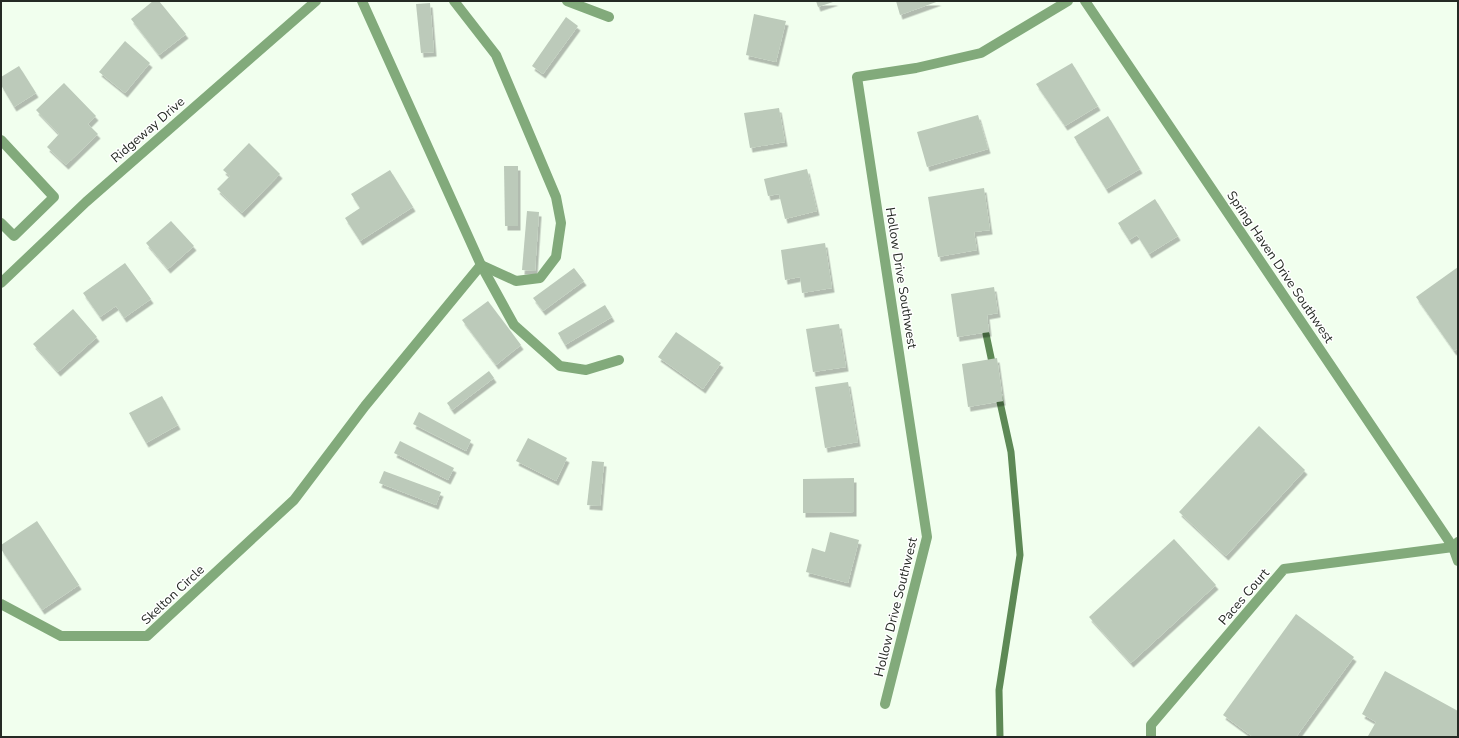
<svg xmlns="http://www.w3.org/2000/svg" width="1459" height="738" font-family="'Nunito Sans',sans-serif">
<style>
.lines{fill:none;stroke-linecap:round;stroke-linejoin:round}
.stream{stroke:#5d8955;stroke-width:7}
.building{fill:#bccaba;filter:url(#shadow)}
.minor{stroke:#82aa7b;stroke-width:10}
.labels{text-anchor:middle;dominant-baseline:central;stroke-width:3;stroke-linejoin:round;paint-order:stroke}
.street-label{font-size:13px;fill:#252a24;stroke:#fff}
</style>
<defs>
<filter id="shadow"><feDropShadow dx="2.5" dy="4.5" stdDeviation="0" flood-color="#0004"/></filter>
</defs>
<rect width="100%" height="100%" fill="#f1ffee"/>
<g class="lines">
<g class="stream">
<polyline points="986,334 993,367"/>
<polyline points="998,393 1011,452 1020,555 999,690 1000,737"/>
</g>
</g>
<g class="building">
<polygon points="153,1 159,1 186,34 159,55 131,19"/>
<polygon points="816,1 836,1 818,7"/>
<polygon points="896,1 939,1 900,15"/>
<polygon points="430,3 434,52 421,53 416,4"/>
<polygon points="754,14 786,21 776,62 746,55"/>
<polygon points="566,17 578,26 543,74 532,66"/>
<polygon points="125,41 150,63 125,93 99,72"/>
<polygon points="1072,63 1098,106 1065,126 1036,84"/>
<polygon points="19,66 36,93 14,107 1,85 1,77"/>
<polygon points="64,83 96,116 88,124 98,134 66,165 47,147 59,134 36,110"/>
<polygon points="779,108 785,142 750,148 744,113"/>
<polygon points="978,115 988,149 927,167 917,132"/>
<polygon points="1108,116 1140,169 1106,189 1074,137"/>
<polygon points="249,143 280,174 242,213 217,189 230,176 223,170"/>
<polygon points="504,166 518,166 518,226 505,226"/>
<polygon points="807,169 817,211 785,219 779,194 768,196 764,179"/>
<polygon points="390,170 413,207 360,241 345,218 360,208 351,194"/>
<polygon points="984,188 990,230 974,232 977,250 938,257 928,197"/>
<polygon points="1155,199 1178,236 1149,254 1137,235 1129,240 1118,223"/>
<polygon points="527,211 539,212 535,271 522,270"/>
<polygon points="171,221 194,246 168,269 146,243"/>
<polygon points="825,243 832,288 802,293 800,277 785,280 781,250"/>
<polygon points="125,263 151,299 124,318 116,306 100,317 83,293"/>
<polygon points="1458,267 1458,348 1454,351 1416,297"/>
<polygon points="574,268 584,281 543,311 533,298"/>
<polygon points="994,287 998,313 987,315 989,332 957,337 951,294"/>
<polygon points="488,301 521,345 496,365 462,320"/>
<polygon points="605,305 612,317 565,345 558,333"/>
<polygon points="73,309 97,337 58,372 33,344"/>
<polygon points="839,324 846,367 813,372 806,329"/>
<polygon points="676,332 721,363 703,389 658,357"/>
<polygon points="997,358 1003,401 968,407 962,364"/>
<polygon points="489,371 494,378 452,410 447,403"/>
<polygon points="848,382 858,442 825,448 815,387"/>
<polygon points="162,396 178,425 146,443 129,413"/>
<polygon points="419,412 471,440 466,451 413,424"/>
<polygon points="1259,426 1305,470 1226,556 1179,512"/>
<polygon points="528,438 567,458 556,481 516,461"/>
<polygon points="400,441 454,468 448,480 394,453"/>
<polygon points="592,461 604,462 600,506 587,505"/>
<polygon points="384,471 441,492 436,505 379,483"/>
<polygon points="854,478 854,512 803,513 803,479"/>
<polygon points="37,521 79,585 42,610 1,549 1,545"/>
<polygon points="830,532 859,540 848,583 806,572 812,548 825,552"/>
<polygon points="1174,539 1216,585 1131,663 1089,617"/>
<polygon points="1296,614 1354,657 1296,737 1253,737 1223,715"/>
<polygon points="1385,671 1458,711 1458,737 1368,736 1376,722 1362,714"/>
</g>
<g class="lines">
<g class="minor">
<polyline points="362,1 481,265 514,325 560,366 586,370 619,360"/>
<polyline points="454,1 496,55 556,197 561,223 556,257 540,278 516,281 481,265"/>
<polyline points="567,1 609,17"/>
<polyline points="1085,1 1453,547 1458,561"/>
<polyline points="1,140 54,197 14,236 1,223"/>
<polyline points="1,283 86,202 316,1"/>
<polyline points="1,604 61,636 147,636 294,500 365,406 481,265"/>
<polyline points="885,704 927,537 857,77 916,68 981,53 1068,1"/>
<polyline points="1151,737 1151,725 1284,569 1453,547 1458,542"/>
</g>
</g>
<g class="labels">
<g class="street-label">
<text transform="translate(148 130) rotate(-41)">Ridgeway Drive</text>
<text transform="translate(1280 267) rotate(56)">Spring Haven Drive Southwest</text>
<text transform="translate(901 278) rotate(81)">Hollow Drive Southwest</text>
<text transform="translate(173 595) rotate(-43)">Skelton Circle</text>
<text transform="translate(1244 597) rotate(-49)">Paces Court</text>
<text transform="translate(896 607) rotate(-76)">Hollow Drive Southwest</text>
</g>
</g>
<rect width="1459" height="738" fill="none" stroke="#252a24" stroke-width="4"/>
</svg>
